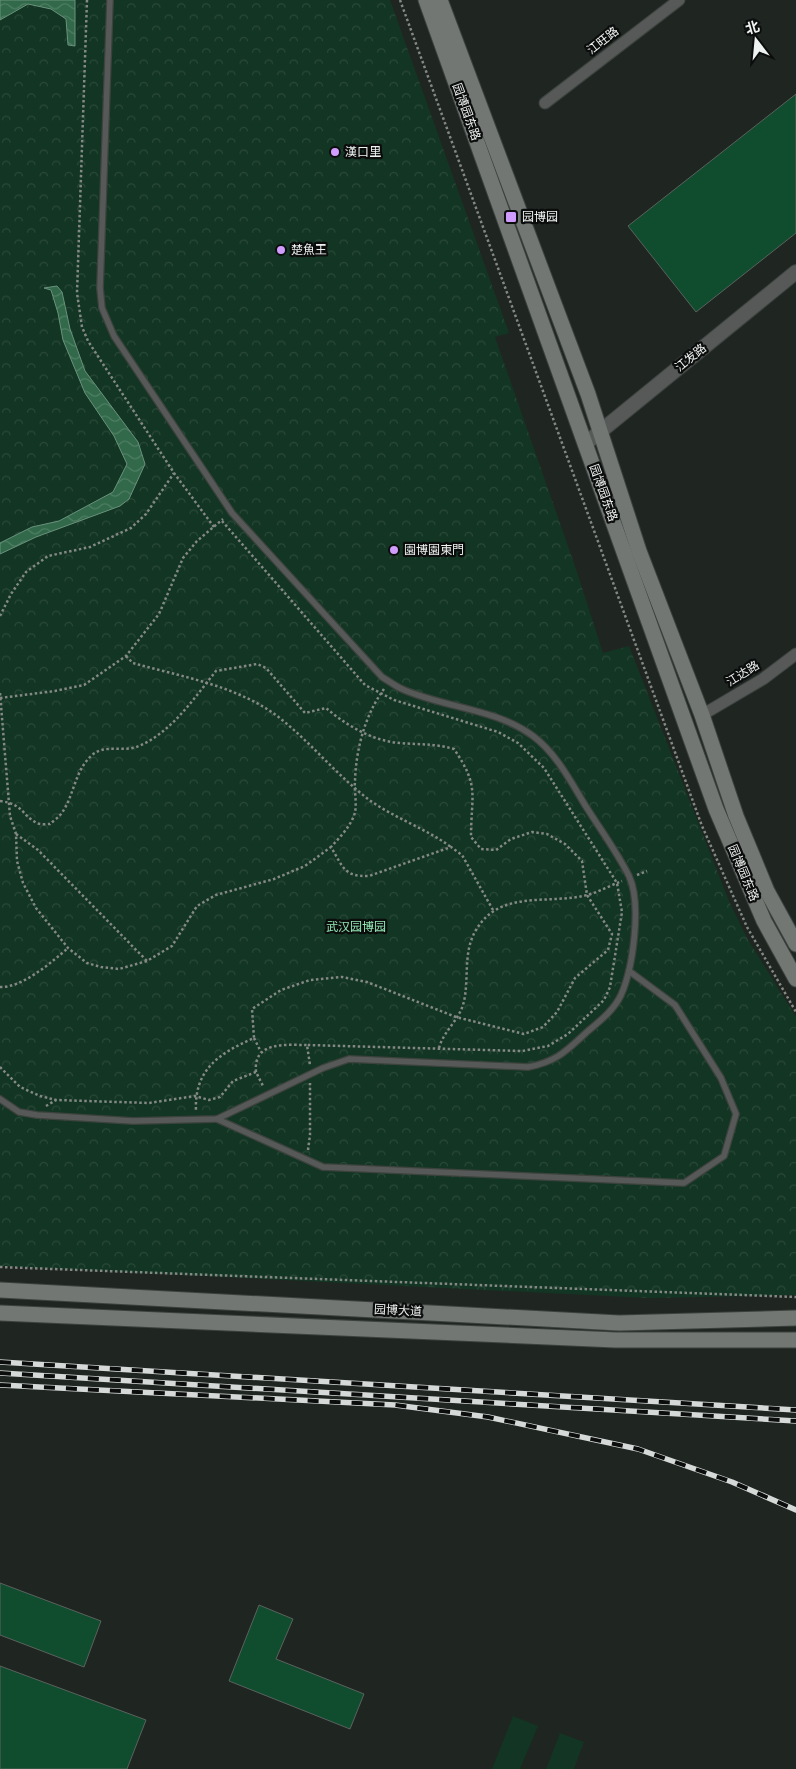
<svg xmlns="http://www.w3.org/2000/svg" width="796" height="1769" font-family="'Source Sans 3','Noto Sans SC',sans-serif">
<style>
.park{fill:url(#park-crowns)}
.garden{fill:#133523}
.water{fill:url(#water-waves);stroke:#6a927c}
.building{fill:#104d2f;stroke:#5b625e}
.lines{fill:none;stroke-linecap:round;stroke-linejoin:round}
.service-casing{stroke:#3c423e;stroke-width:8}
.minor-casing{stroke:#3c423e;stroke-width:13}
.tertiary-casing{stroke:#3c423e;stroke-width:16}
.secondary-casing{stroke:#3c423e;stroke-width:17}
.path{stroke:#848986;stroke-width:2.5;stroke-dasharray:2.5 2.5;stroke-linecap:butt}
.service{stroke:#565957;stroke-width:5.5}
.minor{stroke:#565957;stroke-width:11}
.tertiary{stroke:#565957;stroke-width:14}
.secondary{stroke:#727774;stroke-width:15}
.rail-casing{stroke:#d5d9d7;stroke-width:5.5}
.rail{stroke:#0b0d0c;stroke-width:4;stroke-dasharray:11;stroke-linecap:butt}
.poi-dot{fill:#d09dff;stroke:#0b0d0c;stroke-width:2}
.labels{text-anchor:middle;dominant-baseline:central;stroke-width:4.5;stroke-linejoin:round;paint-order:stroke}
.street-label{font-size:12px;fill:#eef2f0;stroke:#0b0d0c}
.poi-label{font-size:12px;fill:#eef2f0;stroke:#0b0d0c;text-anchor:start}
.park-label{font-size:12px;fill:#92e7b5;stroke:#0b0d0c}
</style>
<defs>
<pattern id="park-crowns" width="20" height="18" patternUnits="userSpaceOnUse" patternTransform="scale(1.25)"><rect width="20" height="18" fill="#133523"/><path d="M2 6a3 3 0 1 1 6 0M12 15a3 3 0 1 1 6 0" fill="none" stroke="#2a4938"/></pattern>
<pattern id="water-waves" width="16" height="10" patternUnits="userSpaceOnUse" patternTransform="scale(1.25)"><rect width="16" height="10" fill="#31694a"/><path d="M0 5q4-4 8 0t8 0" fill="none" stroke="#4f7f64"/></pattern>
</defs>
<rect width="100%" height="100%" fill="#1f2521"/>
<polygon class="park" points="0,0 390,0 509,333 495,337 577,572 603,653 629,646 729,901 747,938 796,1017 796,1295 649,1298 0,1266"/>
<g class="garden">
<polygon points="513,1716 538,1726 520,1769 492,1769"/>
<polygon points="560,1733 584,1742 574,1769 546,1769"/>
</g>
<g class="water">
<polygon points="0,0 75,0 75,46 68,45 66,19 51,9 28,4 0,20"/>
<polygon points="57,286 62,292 70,329 85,371 138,442 145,464 129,499 120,506 36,537 0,554 0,543 32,527 59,521 113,492 127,464 114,436 85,393 63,340 58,313 51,290 44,288"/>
</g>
<g class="building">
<polygon points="796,94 796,233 696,312 628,226"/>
<polygon points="0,1583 101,1621 84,1667 0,1635"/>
<polygon points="259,1605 293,1619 276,1659 364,1694 350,1729 229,1681"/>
<polygon points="0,1666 146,1720 127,1769 0,1769"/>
</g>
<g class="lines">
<defs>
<g id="service">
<path d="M0,1099l19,13 18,3 96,6 84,-2 106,-51 26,-9 179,8c29,-5 39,-17 60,-36 12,-10 26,-21 33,-36 12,-27 21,-91 8,-119 -12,-24 -29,-47 -44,-71 -14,-23 -29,-52 -52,-69 -38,-28 -89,-28 -131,-47 -7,-3 -13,-8 -20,-12l-150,-164 -118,-177 -12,-28 -2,-20 10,-288"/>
<polyline points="217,1119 323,1167 684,1183 724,1156 736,1114 721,1078 675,1005 629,971"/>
</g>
<g id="minor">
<polyline points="545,103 679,0"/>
<polyline points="702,715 763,679 796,654"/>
</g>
<polyline id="tertiary" points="585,444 796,272"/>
<g id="secondary">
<polyline points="426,0 716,809 764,921 796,979"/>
<polyline points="440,0 588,394 639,551 702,715 736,816 767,891 796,944"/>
<polyline points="0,1290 619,1323 796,1318"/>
<polyline points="0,1313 616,1340 796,1340"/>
</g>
</defs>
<use href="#service" class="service-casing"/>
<use href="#minor" class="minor-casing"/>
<use href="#tertiary" class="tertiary-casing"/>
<use href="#secondary" class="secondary-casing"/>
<g class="path">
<polyline points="87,0 77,293 82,327 88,341 174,473 214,527"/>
<polyline points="400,0 702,826 747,927 796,1012"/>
<polyline points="222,521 365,685 394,700 498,732 518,743 544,768 617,883 622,912 610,987 604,1000 568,1034 548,1046 522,1051 307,1045 310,1065"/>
<polyline points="0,616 11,594 26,572 48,556 90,547 131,528 146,514 174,473"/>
<path d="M126,656l7,7c49,14 107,23 148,56 31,25 56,56 87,80 26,19 57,29 83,48"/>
<path d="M384,689c-19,26 -28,60 -29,92 -1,9 2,22 0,31 -3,13 -15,25 -24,35 12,20 13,30 38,29l82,-29 11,8 31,55"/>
<polyline points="0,693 10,816 16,834 17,861 23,883 36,908 68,948 87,963 101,967 119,969 147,961 172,946 197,906 216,895 274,879 305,866 331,847"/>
<polyline points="0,698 55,691 84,685 126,656 159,614 183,558 197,541 223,519"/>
<path d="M0,801c24,3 22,15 37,22 3,2 9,1 13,1 3,-3 8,-6 11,-10 13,-17 13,-42 30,-58 13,-13 33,-3 48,-10 33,-14 55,-48 77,-75l41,-7 9,4 39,45 21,-5c20,17 46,33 74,35 21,2 32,0 54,6 26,38 17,45 17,88l10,12 15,1 15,-11 21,-7 15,2 18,10 17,17 5,34 25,39 -4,16 -33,28 -18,34 -14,15 -19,7 -68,-17 -89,-35 -25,-5 -32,3 -29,10 -29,19 2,29c-34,15 -60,31 -58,73"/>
<polyline points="16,834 38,850 147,961"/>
<polyline points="637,875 647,871"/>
<path d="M0,987c22,1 52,-25 68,-39"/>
<polyline points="254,1038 261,1052"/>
<path d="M439,1048c4,-16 19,-27 24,-43 7,-24 -1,-52 13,-75 24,-41 72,-25 111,-35 12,-3 24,-10 35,-14"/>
<polyline points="0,1067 20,1087 40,1096 56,1100 149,1103 195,1096 209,1100 220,1097 233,1081 256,1072 263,1086"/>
<path d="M256,1072c-3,-31 29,-27 51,-27"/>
<polyline points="46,1106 56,1100"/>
<polyline points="308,1150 310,1135 310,1083"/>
<polyline points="0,1267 796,1297"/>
</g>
<use href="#service" class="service"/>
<use href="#minor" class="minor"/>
<use href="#tertiary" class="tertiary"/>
<use href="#secondary" class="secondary"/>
<defs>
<g id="rail">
<polyline points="0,1362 796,1410"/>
<polyline points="0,1373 796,1421"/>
<polyline points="0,1385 395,1405 488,1417 638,1449 732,1482 796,1510"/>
</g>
</defs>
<use href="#rail" class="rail-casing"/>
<use href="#rail" class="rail"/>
</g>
<g class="poi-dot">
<circle cx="335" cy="152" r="5"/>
<rect x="505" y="211" width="12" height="12" rx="2.5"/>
<circle cx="281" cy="250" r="5"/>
<circle cx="394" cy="550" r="5"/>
</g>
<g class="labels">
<g class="street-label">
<text transform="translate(603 41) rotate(-38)">江旺路</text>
<text transform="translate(466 112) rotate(70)">园博园东路</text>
<text transform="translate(691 358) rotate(-39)">江发路</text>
<text transform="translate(603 493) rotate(70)">园博园东路</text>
<text transform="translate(743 674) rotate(-32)">江达路</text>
<text transform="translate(743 873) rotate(67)">园博园东路</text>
<text transform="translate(398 1311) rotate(3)">园博大道</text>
</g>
<g class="poi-label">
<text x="345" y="152">漢口里</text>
<text x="522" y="217">园博园</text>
<text x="291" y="250">楚魚王</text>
<text x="404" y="550">園博園東門</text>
</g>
<g class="park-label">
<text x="356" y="927">武汉园博园</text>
</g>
</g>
<g transform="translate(756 40) rotate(344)" stroke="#0b0d0c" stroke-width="4" paint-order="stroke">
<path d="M0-4L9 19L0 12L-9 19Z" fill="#eef2f0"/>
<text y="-8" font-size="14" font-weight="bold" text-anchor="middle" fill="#eef2f0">北</text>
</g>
</svg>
